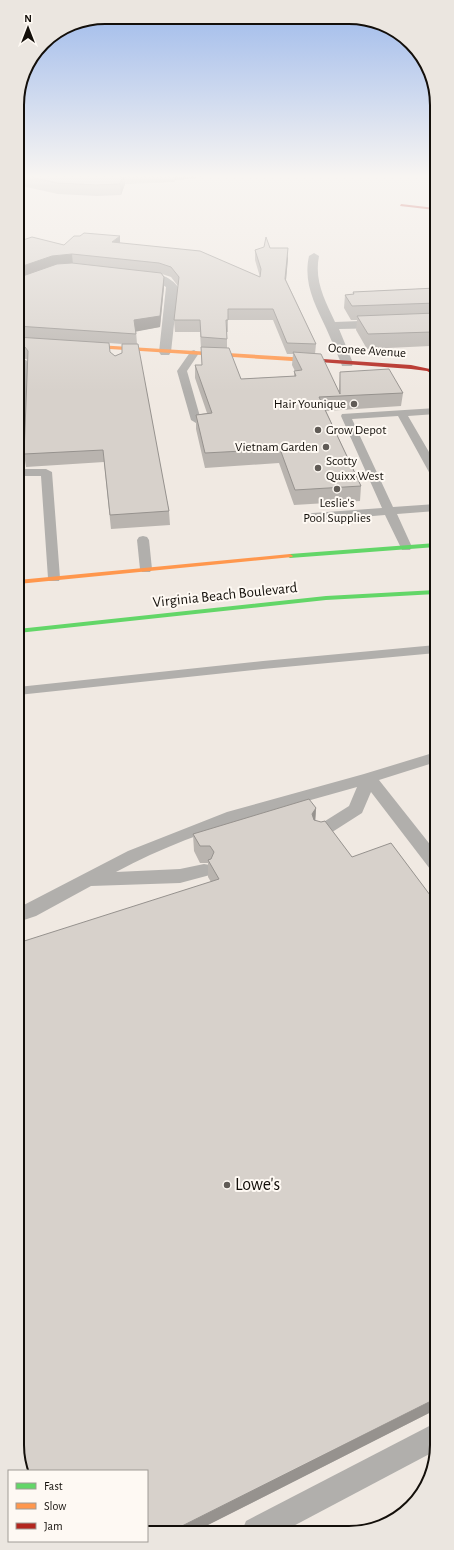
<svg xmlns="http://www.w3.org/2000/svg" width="454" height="1550" font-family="'Alegreya Sans',sans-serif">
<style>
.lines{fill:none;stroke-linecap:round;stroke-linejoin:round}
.lane{fill:#b1afac;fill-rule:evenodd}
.street{fill:#b1afac;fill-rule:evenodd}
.fast{fill:#63d668;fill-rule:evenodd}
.slow{fill:#ff974d;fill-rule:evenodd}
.jam{fill:#b3261e;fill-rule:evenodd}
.wall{fill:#b9b4af;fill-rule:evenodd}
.shaded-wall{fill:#96928e}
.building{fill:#d7d1cb;stroke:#96928e}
.poi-dot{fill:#605b56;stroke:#fef9f3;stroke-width:1.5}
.labels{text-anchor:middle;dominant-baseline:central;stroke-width:4;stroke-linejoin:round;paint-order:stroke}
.far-street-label{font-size:13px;fill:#130f0a;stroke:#fef9f3}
.far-poi-label{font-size:13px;fill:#130f0a;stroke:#fef9f3;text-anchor:end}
.street-label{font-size:15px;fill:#130f0a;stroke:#fef9f3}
.near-poi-label{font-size:18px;fill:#130f0a;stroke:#fef9f3;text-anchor:start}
.rim{fill:none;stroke:#130f0a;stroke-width:2}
</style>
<rect width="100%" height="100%" fill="#f0e9e2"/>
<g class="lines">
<g class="lane">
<polygon points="194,350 199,353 187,371 201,420 196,423 191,420 177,371 191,351"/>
<polygon points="17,359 26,360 28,362 24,469 46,469 52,472 60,578 59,581 49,581 48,578 41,476 18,476"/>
<polygon points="436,408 436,414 408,416 436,464 436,477 430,474 398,416 352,419 393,507 436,504 436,511 397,514 412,547 410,550 402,550 385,515 313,521 309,520 307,517 309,514 313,513 382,508 341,416 342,414"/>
<polygon points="143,536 147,537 149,540 152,569 150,572 142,572 140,569 137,540 139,537"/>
<polygon points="436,645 436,653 263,669 18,695 18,687 263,661"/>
<path d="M436,752v10l-57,18 57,72v18l-6,-1 -59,-77 -9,21 -36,23 -6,2 -6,-2 -2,-4 2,-4 35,-22 8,-19c-82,23 -165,44 -241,85l64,-3 24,-5 6,1 3,5 -3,5 -30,8 -89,3 -55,30 -18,6v-14l110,-57 99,-39 137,-38z"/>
<polygon points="437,1422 437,1450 284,1531 242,1531 246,1521"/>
</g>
<g class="street">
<path d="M314,253l5,3c-5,25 6,44 16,66l51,-2 4,1 2,3 -2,3 -4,1 -47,1 14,34 -1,3h-10l-1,-3c-5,-12 -10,-24 -15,-35 -11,-24 -23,-45 -17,-72z"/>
<path d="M134,272c16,1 33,0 44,15l-7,65 -2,3h-8l-2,-3 7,-65 -9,-6 -27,-4 -1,-2 1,-2z"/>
</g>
<g class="fast">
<polygon points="436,543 436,547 290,558 287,556 290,554"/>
<polygon points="436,590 436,594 326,600 18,633 18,629 326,596"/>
</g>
<g class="slow">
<polygon points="81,344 308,358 311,360 308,362 79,347 79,345"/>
<polygon points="290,554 293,556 292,557 18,584 18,580"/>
</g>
<g class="jam">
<polygon points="401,204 435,208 435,210 400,206"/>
<polygon points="308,358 411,365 430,369 436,372 436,376 427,371 411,369 306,361 305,360"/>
</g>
</g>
<g class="wall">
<polygon points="17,175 211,175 197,177 197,178 175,180 175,182 125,184 121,195 97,196 58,194 17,185"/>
<path d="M17,242l47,3 56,-2 140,34 -5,-17v-10l15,-2 18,10 -2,22 30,64 -1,10 24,38 1,-20 63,21 -2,13 -75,5 35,75 -1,15 -66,4 -15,-42 -74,5 -9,-39v-14l11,-2 -12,-35v-13h7l-2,-33h-25l-1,-12 4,-34 -7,-9 -9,-3 2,3v10l-4,40 -24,4 1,13 32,167 1,14 -59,4 -7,-67 -78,5 -2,-13 4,-94 -2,-1 -9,-1zM228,320h45l14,34h6l-1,11 3,6h-1v5l-53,3 -14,-31v-16h1zM109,343l13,1v9l-7,3 -5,-4z"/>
<polygon points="436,288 436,343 431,343 430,346 367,349 356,330 357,320 351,320 344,308 345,295 353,294 353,292"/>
<polygon points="18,471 18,478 19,510 18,510"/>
<polygon points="316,808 315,820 352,857 436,903 437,1409 196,1531 147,1531 211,882 208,877 208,863 200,863 194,851 193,834"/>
</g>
<g class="shaded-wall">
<polygon points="123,175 124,175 125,184 121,195 120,184"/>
<polygon points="175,175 211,175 197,177 197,178 175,180"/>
<polygon points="120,236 120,245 112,242"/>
<polygon points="288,248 288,258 285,290 285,279"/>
<polygon points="72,254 73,265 17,279 17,268 52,256"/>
<polygon points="164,277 164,287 160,327 134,332 134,320"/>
<polygon points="18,471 18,478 19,510 18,500"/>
<polygon points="316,808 315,826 312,814"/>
<polygon points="437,1398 437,1409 196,1531 172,1531"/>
</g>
<g class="building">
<polygon points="22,175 123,175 120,184 96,185 57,183"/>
<polygon points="84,233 120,236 112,242 200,251 260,277 261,269 255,250 264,247 266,237 270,248 288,248 285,279 316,344 287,343 273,309 228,309 228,320 226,320 227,339 201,337 200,320 174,320 179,277 171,267 159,263 72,254 52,256 17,268 17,242 32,237 64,245 74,236 80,236"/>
<polygon points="72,263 161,273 164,277 160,316 134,320 136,334 17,326 17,278 57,264"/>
<polygon points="436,288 436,303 352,306 345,295 354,294 353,292"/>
<polygon points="436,313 436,328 430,328 432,332 368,334 357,316"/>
<polygon points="17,337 109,343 110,352 115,356 122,353 122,344 138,344 169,511 110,515 103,450 24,454 28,351 25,347 17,346"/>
<polygon points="201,347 229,348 241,379 296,376 294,371 302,370 293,352 321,354 340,394 340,372 389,369 403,393 319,397 361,486 295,490 280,449 205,453 196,415 212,413 195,365 202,365"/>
<polygon points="309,799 316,808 312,814 314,820 321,822 325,821 352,857 391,843 436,903 437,1398 172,1531 147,1531 147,1471 24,1471 19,1462 18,943 219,879 208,860 211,859 214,852 210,846 200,846 193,834"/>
</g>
<linearGradient id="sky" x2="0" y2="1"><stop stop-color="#9db9eb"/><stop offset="0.45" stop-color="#f8f5f2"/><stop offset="1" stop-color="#f8f5f2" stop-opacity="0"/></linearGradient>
<rect width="454" height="392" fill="url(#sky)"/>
<g class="poi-dot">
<circle cx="354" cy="404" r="4"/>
<circle cx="318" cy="430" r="4"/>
<circle cx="326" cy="447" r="4"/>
<circle cx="318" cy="468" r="4"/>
<circle cx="337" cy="489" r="4"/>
<circle cx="227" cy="1185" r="4"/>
</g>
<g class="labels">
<g class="far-street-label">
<text transform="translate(367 351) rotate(4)">Oconee Avenue</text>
</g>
<g class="far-poi-label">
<text x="346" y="404">Hair Younique</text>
<text x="326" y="430" text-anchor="start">Grow Depot</text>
<text x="318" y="447">Vietnam Garden</text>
<text x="326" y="461" text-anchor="start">Scotty<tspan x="326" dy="15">Quixx West</tspan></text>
<text x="337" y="503" text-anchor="middle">Leslie's<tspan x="337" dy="15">Pool Supplies</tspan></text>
</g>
<g class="street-label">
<text transform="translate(225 595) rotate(-6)">Virginia Beach Boulevard</text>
</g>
<g class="near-poi-label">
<text x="235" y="1185">Lowe's</text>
</g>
</g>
<path d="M0 0H454V1550H0ZM105 24H349A81 81 0 0 1 430 105V1445A81 81 0 0 1 349 1526H105A81 81 0 0 1 24 1445V105A81 81 0 0 1 105 24Z" fill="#ebe6e0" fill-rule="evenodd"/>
<path class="rim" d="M105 24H349A81 81 0 0 1 430 105V1445A81 81 0 0 1 349 1526H105A81 81 0 0 1 24 1445V105A81 81 0 0 1 105 24Z"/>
<rect x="8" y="1470" width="140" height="72" fill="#fef9f3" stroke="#a09b96"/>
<rect x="16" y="1483" width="20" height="6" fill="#63d668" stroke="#a09b96"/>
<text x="44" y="1490" font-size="12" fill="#130f0a">Fast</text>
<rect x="16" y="1503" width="20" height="6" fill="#ff974d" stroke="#a09b96"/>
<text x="44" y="1510" font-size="12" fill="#130f0a">Slow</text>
<rect x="16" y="1523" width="20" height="6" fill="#b3261e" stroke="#a09b96"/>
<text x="44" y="1530" font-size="12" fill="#130f0a">Jam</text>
<g transform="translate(28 28)" stroke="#fef9f3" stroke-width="3" paint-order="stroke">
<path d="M0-3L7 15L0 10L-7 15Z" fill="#130f0a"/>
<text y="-6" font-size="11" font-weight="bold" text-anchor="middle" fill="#130f0a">N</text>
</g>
</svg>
